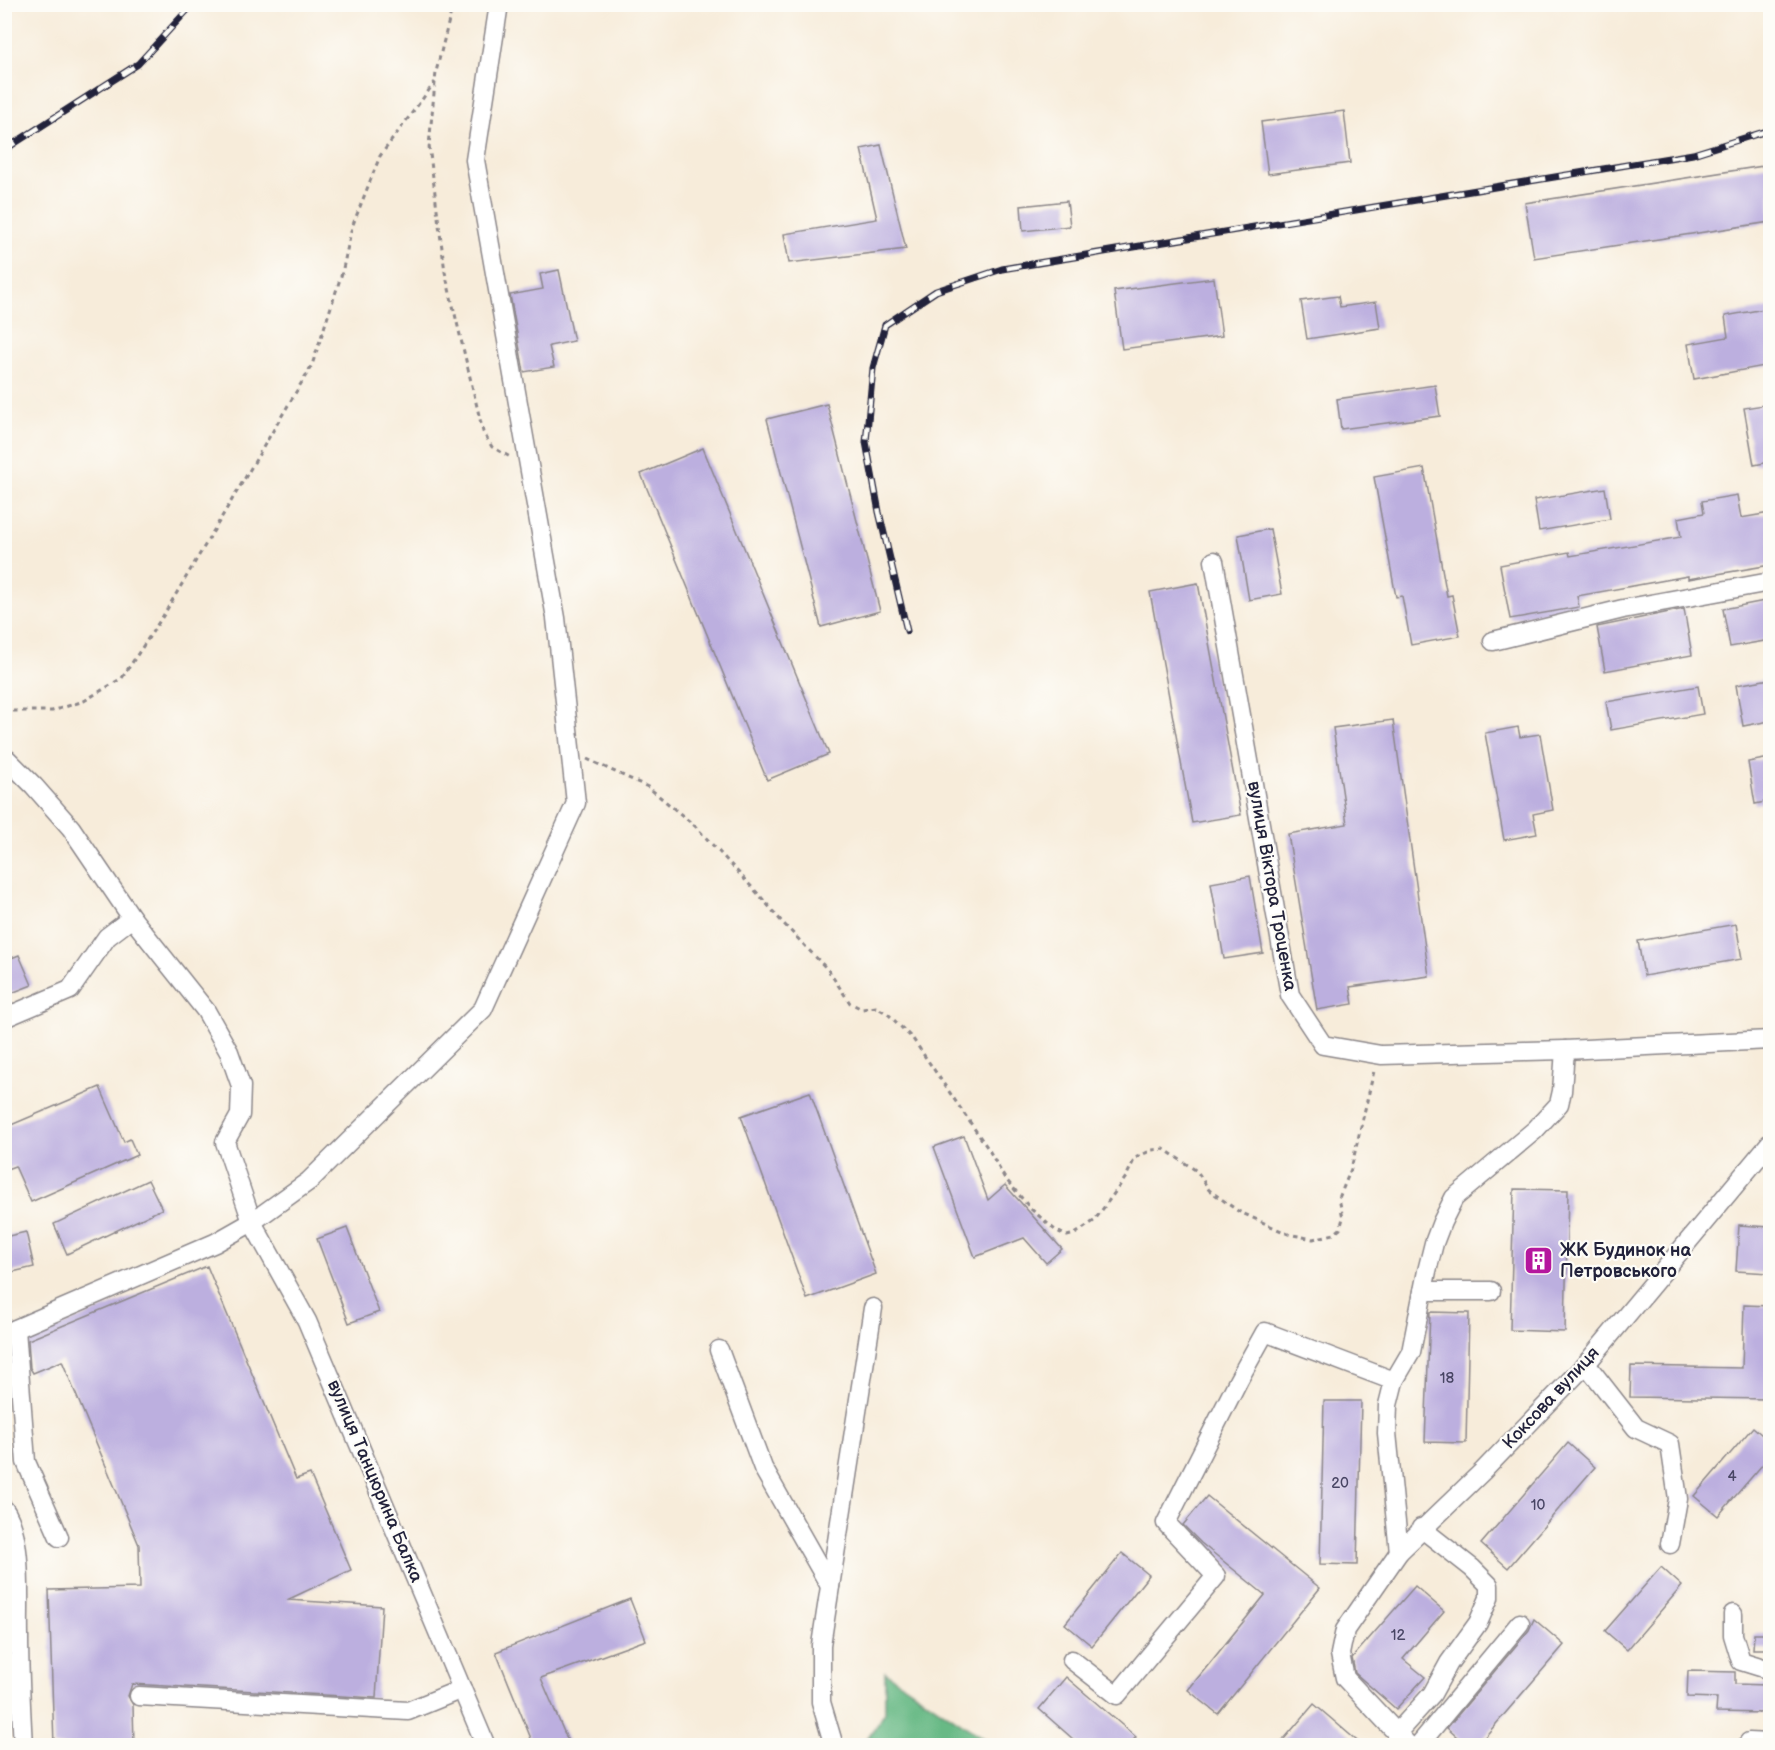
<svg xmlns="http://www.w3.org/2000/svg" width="1775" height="1750" font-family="'Balsamiq Sans',sans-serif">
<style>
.forest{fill:#68b985;stroke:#456e60;stroke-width:1.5}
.building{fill:#bcafdf}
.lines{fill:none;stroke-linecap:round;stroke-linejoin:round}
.minor-casing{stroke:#8c878a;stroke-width:21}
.path{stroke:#8c878a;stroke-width:3;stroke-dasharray:4.5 4.5;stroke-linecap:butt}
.minor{stroke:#fff;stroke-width:18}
.rail-casing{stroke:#22223b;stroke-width:7}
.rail{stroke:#fdfcf7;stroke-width:4.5;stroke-dasharray:14;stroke-linecap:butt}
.labels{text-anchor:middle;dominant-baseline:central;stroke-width:4.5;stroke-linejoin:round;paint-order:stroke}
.number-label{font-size:15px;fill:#484564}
.street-label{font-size:18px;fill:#22223b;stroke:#fdfcf7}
.poi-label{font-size:18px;font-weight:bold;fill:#22223b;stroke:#fdfcf7;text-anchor:start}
</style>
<rect width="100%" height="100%" fill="#fdfcf7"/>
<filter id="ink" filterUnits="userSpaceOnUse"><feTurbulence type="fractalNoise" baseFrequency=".0167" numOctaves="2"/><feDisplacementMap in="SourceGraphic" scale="12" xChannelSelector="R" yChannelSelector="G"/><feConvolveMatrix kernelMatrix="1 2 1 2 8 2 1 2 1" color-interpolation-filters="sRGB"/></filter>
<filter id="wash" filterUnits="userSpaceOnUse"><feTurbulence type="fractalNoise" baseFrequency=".008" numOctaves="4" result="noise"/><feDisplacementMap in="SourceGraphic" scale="24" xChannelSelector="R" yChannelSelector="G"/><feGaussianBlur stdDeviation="1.35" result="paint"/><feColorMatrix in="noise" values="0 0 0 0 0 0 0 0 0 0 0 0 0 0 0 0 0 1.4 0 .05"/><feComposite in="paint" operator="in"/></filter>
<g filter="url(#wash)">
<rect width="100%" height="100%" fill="#f7ecda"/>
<polygon class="forest" points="885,1672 993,1745 863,1745 885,1712"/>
<g id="blocks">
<g class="building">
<polygon points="1344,111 1350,163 1268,174 1261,122"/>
<polygon points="881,145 906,249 789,263 784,234 877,219 861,149"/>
<polygon points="1770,165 1770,222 1534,258 1525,203"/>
<polygon points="1067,201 1070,226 1023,231 1021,206"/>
<polygon points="559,270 574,341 549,346 554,367 524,372 510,295 543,289 540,274"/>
<polygon points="1214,278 1222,336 1122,349 1114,291"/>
<polygon points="1338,296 1340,307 1376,302 1380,328 1307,339 1301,301"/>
<polygon points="1770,308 1770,365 1694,379 1688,344 1728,337 1725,316"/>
<polygon points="1435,385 1440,416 1341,429 1337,399"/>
<polygon points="827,404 880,611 821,627 767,419"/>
<polygon points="1770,404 1770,462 1754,465 1744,408"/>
<polygon points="703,448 829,754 767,780 641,474"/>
<polygon points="1424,468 1447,596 1452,595 1460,636 1411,645 1402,596 1396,597 1374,477"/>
<polygon points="1605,488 1610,519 1539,531 1534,500"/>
<polygon points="1737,495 1741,518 1770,513 1770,565 1688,579 1688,576 1577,596 1579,607 1510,619 1500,565 1569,552 1570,556 1681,537 1678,518 1704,513 1702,501"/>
<polygon points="1270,529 1282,594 1249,600 1238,535"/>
<polygon points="1198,583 1241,815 1192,823 1150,592"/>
<polygon points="1770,600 1770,640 1730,647 1723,609"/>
<polygon points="1684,609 1692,655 1605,671 1597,627"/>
<polygon points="1770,679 1770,721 1743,726 1736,685"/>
<polygon points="1698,686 1703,714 1611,730 1606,702"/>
<polygon points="1393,720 1429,976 1350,987 1353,1004 1317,1010 1288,834 1347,824 1333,728"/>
<polygon points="1518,727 1520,737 1540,734 1553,810 1533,814 1537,834 1504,840 1485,733"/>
<polygon points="1770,758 1770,801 1755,804 1748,762"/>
<polygon points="1250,876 1263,953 1224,959 1211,883"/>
<polygon points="1736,924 1742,959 1644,976 1638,941"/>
<polygon points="19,955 32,985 4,996 4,961"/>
<polygon points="100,1087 124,1142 130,1139 137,1155 31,1202 15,1166 4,1170 4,1128"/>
<polygon points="810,1092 876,1274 807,1299 741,1116"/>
<polygon points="964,1136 988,1200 1005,1185 1062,1249 1046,1263 1024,1238 975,1257 934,1147"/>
<polygon points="148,1180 162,1209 67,1254 54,1224"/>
<polygon points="1514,1189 1568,1190 1565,1332 1510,1330"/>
<polygon points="1739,1225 1770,1227 1770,1273 1736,1271"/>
<polygon points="347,1228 379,1312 349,1323 317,1239"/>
<polygon points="26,1232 34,1267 4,1274 4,1237"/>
<polygon points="207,1266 296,1479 310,1474 351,1570 287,1600 382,1606 376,1698 132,1684 128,1696 133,1705 134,1746 54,1746 49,1590 140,1588 139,1545 62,1361 33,1373 30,1368 28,1340"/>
<polygon points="1744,1305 1770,1306 1770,1399 1630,1397 1631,1366 1742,1368"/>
<polygon points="1430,1312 1469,1313 1466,1443 1425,1442"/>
<polygon points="1324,1401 1361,1401 1357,1565 1320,1564"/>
<polygon points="1753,1427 1770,1442 1770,1456 1718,1516 1694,1496"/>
<polygon points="1568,1443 1595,1467 1508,1568 1481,1544"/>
<polygon points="1207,1496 1320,1588 1218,1714 1188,1690 1265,1595 1201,1543 1183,1525"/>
<polygon points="1122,1553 1149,1575 1092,1646 1065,1624"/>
<polygon points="1661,1567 1682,1586 1627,1650 1605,1631"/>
<polygon points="1415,1586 1444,1611 1403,1659 1425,1677 1396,1709 1355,1673 1352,1658"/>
<polygon points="630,1599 646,1640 541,1678 570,1746 534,1746 496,1652"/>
<polygon points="1534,1619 1564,1645 1477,1746 1467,1746 1447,1728 1529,1630"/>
<polygon points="1754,1634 1770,1634 1770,1649 1753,1649"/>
<polygon points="1688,1671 1735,1672 1735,1684 1766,1685 1766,1713 1716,1712 1717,1698 1687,1697"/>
<polygon points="1066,1677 1136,1737 1128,1746 1081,1746 1039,1709"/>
<polygon points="1314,1704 1363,1746 1278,1746"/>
</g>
</g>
</g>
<g filter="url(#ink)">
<use href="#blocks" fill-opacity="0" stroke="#8c878a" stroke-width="1.5"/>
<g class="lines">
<defs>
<g id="minor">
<polyline points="1214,561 1290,995 1323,1045 1381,1055 1565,1050 1770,1040"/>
<polyline points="1493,641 1623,609 1770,582"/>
<polyline points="4,760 7,759 34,786 71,828 132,918 206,1011 229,1052 241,1086 240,1115 225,1142 252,1222 307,1321 486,1746"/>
<polyline points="4,1018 70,990 107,937 132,918"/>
<polyline points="1423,1291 1491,1291"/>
<polyline points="16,1329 26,1462 59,1537"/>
<polyline points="4,1334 215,1243 252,1222 309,1181 483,1009 576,803 556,618 475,160 499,4"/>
<polyline points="719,1350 763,1468 830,1586"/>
<polyline points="1586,1364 1636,1428 1670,1444 1678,1499 1670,1544"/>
<path d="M4,1509c20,29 14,91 15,126 0,37 2,74 4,111"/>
<polyline points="1399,1552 1387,1433 1388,1405 1394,1381 1411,1352 1427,1271 1434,1243 1442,1222 1454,1198 1535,1130 1559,1104 1562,1091 1565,1050"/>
<polyline points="1733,1614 1733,1635 1741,1661 1770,1670"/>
<polyline points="1072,1660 1117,1695 1216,1576 1166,1523 1239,1379 1265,1332 1394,1381"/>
<polyline points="139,1696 408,1711 462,1689"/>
<polyline points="1396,1734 1432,1694 1449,1663 1478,1623 1489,1598 1489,1585 1472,1568 1421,1528"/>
<polyline points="1749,1742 1770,1743"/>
<polyline points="834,1746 821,1702 821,1645 873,1308"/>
<polyline points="1409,1746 1345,1678 1340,1654 1345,1630 1399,1552 1483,1471 1586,1364 1770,1143"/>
<polyline points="1418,1746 1520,1623"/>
</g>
</defs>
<use href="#minor" class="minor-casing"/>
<g class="path">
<polyline points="453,4 436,72 429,146 445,272 483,432 492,447 512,458"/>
<polyline points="4,711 52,711 84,701 122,678 163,616 312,365 342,273 352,227 380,156 435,82"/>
<polyline points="587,759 648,787 695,826 761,897 782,922 828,970 850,1003 862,1009 876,1007 888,1014 913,1039 989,1150 1004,1177 1031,1209 1055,1230 1067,1236 1075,1234 1094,1221 1126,1177 1135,1158 1152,1150 1164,1149 1197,1171 1209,1190 1238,1211 1288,1234 1313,1239 1334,1234 1340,1229 1343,1218 1339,1198 1351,1169 1374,1071"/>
</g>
<use href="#minor" class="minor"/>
<defs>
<g id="rail">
<polyline points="4,150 138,64 193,4"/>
<polyline points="907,631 879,512 866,442 873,368 885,325 936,291 1002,269 1693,154 1770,130"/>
</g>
</defs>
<use href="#rail" class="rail-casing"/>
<use href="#rail" class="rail"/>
</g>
</g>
<defs>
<symbol id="building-square" viewBox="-11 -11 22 22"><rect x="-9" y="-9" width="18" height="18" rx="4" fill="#b5179e" stroke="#fdfcf7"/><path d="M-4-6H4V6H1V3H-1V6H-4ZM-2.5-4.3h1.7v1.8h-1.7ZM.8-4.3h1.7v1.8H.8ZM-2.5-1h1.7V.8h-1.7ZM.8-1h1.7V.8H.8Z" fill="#fff"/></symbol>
</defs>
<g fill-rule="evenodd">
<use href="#building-square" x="1522" y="1244" width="33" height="33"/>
</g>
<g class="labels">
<g class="number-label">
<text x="1447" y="1378">18</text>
<text x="1732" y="1476">4</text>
<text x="1340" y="1483">20</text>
<text x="1538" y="1505">10</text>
<text x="1398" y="1635">12</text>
</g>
<g class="street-label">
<text transform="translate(1272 886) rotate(80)">вулиця Віктора Троценка</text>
<text transform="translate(1551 1398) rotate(-47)">Коксова вулиця</text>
<text transform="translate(375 1481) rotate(67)">вулиця Танцюрина Балка</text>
</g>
<g class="poi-label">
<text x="1560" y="1250">ЖК Будинок на<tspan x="1560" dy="21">Петровського</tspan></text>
</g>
</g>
<rect width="1775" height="1750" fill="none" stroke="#fdfcf7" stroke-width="24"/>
</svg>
